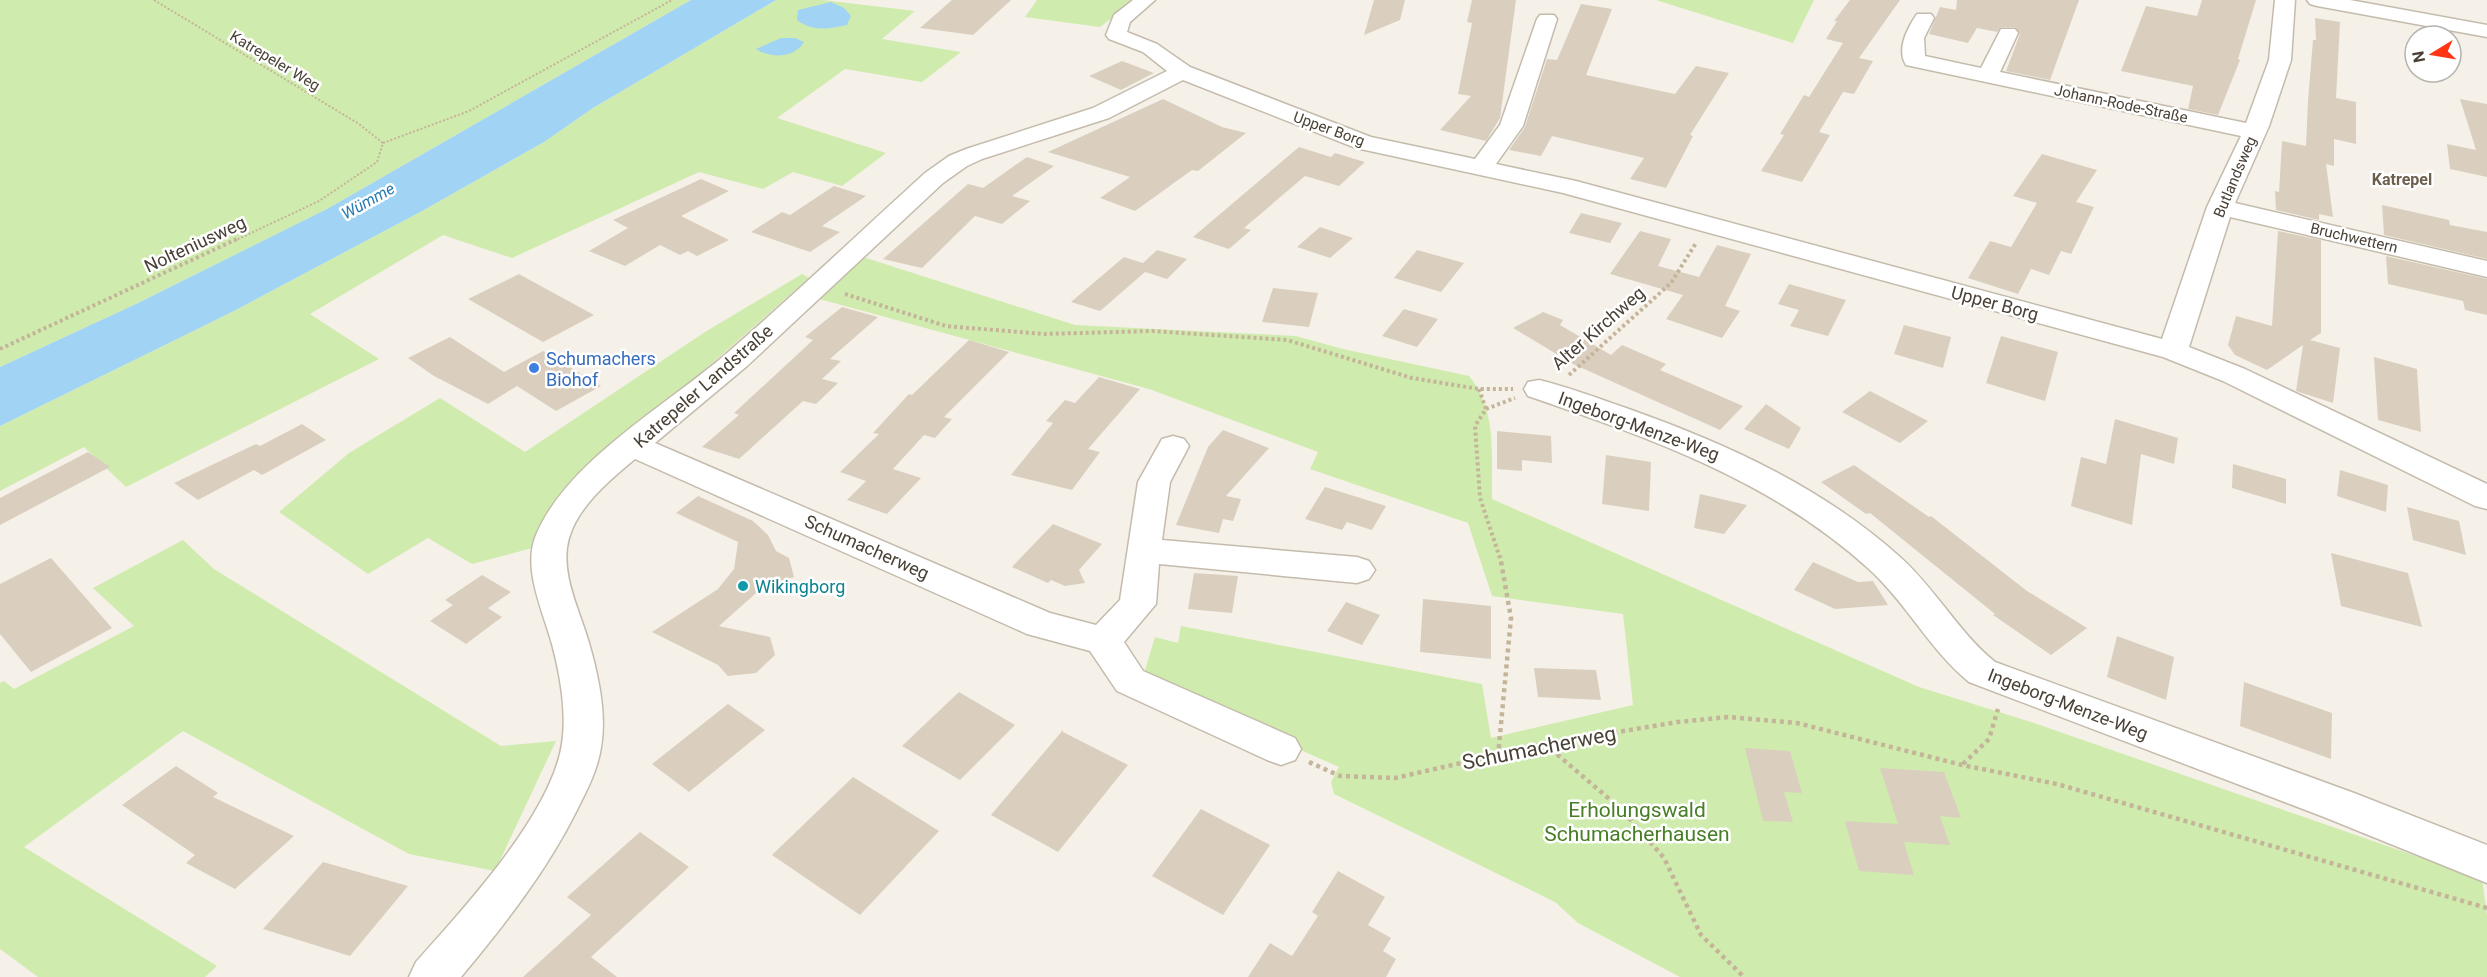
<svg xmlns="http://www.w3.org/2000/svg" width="2487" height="977" font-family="Roboto,sans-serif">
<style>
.green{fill:#d0ebae}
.water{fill:#a1d3f5}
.building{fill:#dacfbf}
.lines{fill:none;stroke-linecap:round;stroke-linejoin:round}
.minor-casing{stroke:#c4bbac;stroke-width:3}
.path-far2{stroke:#c4b49a;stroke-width:2;stroke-dasharray:2 2;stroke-linecap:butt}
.path-far1{stroke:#c4b49a;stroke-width:4;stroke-dasharray:3 3;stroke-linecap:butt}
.path{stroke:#c4b49a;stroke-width:4.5;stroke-dasharray:4 4;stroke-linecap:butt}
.minor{fill:#fff;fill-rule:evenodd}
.shop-dot{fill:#3f7fe0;stroke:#fff;stroke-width:2}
.culture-dot{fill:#0f9aa8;stroke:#fff;stroke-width:2}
.labels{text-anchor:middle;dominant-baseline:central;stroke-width:5;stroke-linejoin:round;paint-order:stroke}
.far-street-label{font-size:15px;fill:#494136;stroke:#fff}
.far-neighbourhood-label{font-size:16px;font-weight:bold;fill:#6c5f4c;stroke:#fff}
.far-water-label{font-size:16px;font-style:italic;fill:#277ab3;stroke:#fff}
.street-label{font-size:18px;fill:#494136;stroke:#fff}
.shop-label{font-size:18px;fill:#366cbe;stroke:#fff;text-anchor:start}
.culture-label{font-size:18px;fill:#0d838f;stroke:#fff;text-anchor:start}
.near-street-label{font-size:21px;fill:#494136;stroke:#fff}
.near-park-label{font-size:21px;fill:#487e25;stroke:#fff}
</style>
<rect width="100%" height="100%" fill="#f5f1e8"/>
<g class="green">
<polygon points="0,0 691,0 327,209 136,304 0,367"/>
<polygon points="776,0 823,0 915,11 882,39 961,52 922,82 845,69 777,118 886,153 842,186 793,172 763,189 699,172 512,258 443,235 310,314 379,359 126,487 84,447 0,491 0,426 232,312 422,211 544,142 593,108"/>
<polygon points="1037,0 1136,0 1100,27 1025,17"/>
<polygon points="1656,0 1814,0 1793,43"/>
<path d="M860,256l215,69 221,11 47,13 126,27c29,35 22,80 23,123l427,188 118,37 445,155 5,36v62h-807l-102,-54 -23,-21 -221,-108 -3,-12 8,-15 -197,-87 13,-43 23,6 3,-17 301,58 9,54 142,-33 -10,-91 -131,-18 -24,-73 -158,-54 8,-17 -169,-63 -337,-92z"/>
<polygon points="802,274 809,278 629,436 536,547 472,564 428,538 368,574 279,512 349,453 440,398 525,452 705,332"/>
<polygon points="183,540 214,569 501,746 556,741 495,871 409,854 183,731 24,847 217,966 205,977 38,977 0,949 0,683 4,681 14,689 134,626 93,588"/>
</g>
<g class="water">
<polygon points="691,0 776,0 593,108 544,142 422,211 232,312 0,426 0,367 136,304 327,209"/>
<path d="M831,2l13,6 7,8 -4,9c-19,4 -34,7 -50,-5l1,-10z"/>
<path d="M781,38h14l9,4c-9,16 -34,17 -48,7z"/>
</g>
<g class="building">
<polygon points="952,0 1011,0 973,35 920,28"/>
<polygon points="1374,0 1405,0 1400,20 1364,35"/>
<polygon points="1472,0 1516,0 1500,118 1486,141 1440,130 1471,96 1458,94 1472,23 1467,22"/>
<polygon points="1850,0 1900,0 1859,58 1873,61 1854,94 1843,92 1819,132 1830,135 1802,182 1761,171 1784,135 1780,134 1804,95 1809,97 1843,43 1826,39 1837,21 1834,21"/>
<polygon points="1957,0 2079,0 2050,80 2006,71 2020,34 2015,27 2001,27 1997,32 1977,28 1968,43 1929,34 1940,7 1956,10"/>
<polygon points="2202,0 2256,0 2238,59 2240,60 2218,115 2188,109 2193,86 2121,71 2146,6 2197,16"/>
<polygon points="1581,4 1612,9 1586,75 1675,94 1696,66 1729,73 1690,135 1693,136 1666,188 1630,179 1644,158 1552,136 1541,156 1509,150 1525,127 1547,59 1557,60"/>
<polygon points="2315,18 2340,22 2336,98 2356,102 2356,144 2334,139 2334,166 2326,164 2333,217 2319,214 2319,220 2276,210 2275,191 2279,192 2282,141 2306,146 2308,101 2313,40 2316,40"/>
<polygon points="1122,61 1154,73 1121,90 1089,76"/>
<polygon points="1163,99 1222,127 1246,133 1198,171 1192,170 1135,211 1100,198 1130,177 1048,152"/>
<polygon points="2460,99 2487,104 2487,177 2450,169 2447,144 2476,150"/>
<polygon points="1299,147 1331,157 1335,153 1365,162 1339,186 1305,176 1244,228 1251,230 1229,249 1193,237"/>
<polygon points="2042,154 2097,170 2076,202 2094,207 2071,254 2061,251 2049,275 2031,269 2018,294 1968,278 1990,241 2011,247 2037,203 2013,196"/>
<polygon points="1027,157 1054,166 1012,196 1030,201 1002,224 975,216 922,268 883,259 968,184 983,188"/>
<polygon points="701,179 729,191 681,216 729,240 697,256 688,251 680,255 660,245 625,266 589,251 628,228 613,220"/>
<polygon points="834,186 866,196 822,226 840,232 810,252 751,232 782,212 790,215"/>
<polygon points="2382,205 2449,220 2450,225 2487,232 2487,259 2384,235"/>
<polygon points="1581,213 1622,223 1610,243 1569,233"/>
<polygon points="1320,227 1353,238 1330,258 1297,247"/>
<polygon points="1640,231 1671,239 1658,266 1699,277 1717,245 1751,254 1725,306 1740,311 1722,338 1666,319 1683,295 1610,274"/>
<polygon points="2278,231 2321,240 2321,333 2310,340 2340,348 2333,403 2296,391 2303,345 2267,370 2235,355 2228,345 2236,316 2272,326"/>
<polygon points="1157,250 1187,259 1167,279 1145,272 1100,311 1071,302 1124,257 1143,263"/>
<polygon points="1417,250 1464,263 1441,292 1394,278"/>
<polygon points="2386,256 2487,279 2487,315 2465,310 2463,301 2388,284"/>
<polygon points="519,274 539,285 594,315 543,342 468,299"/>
<polygon points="1789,284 1846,300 1828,336 1790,326 1799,310 1778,304"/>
<polygon points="1273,288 1318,293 1309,327 1262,322"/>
<polygon points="842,307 878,317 830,359 841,361 822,379 838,383 816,404 803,401 739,459 702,447 739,415 734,413 813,340 805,337"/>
<polygon points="1404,309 1438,319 1417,347 1382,336"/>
<polygon points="1543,312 1563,320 1560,325 1611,355 1622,345 1666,364 1660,370 1743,406 1720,430 1573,364 1513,328"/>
<polygon points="1904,325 1951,337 1943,368 1894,354"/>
<polygon points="2001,336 2058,352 2045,401 1986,383"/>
<polygon points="450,337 504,372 543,351 601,386 556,411 517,386 488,404 434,376 408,358"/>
<polygon points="969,340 1009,352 944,417 952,419 935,438 924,435 893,469 921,478 887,514 847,500 866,481 840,472 879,434 873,433 909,394 912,395"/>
<polygon points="2374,357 2417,369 2421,432 2378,420"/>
<polygon points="1099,377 1140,389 1088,449 1100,452 1072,490 1011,475 1053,423 1046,421 1065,400 1075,403"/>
<polygon points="1870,391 1928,421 1900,443 1842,412"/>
<polygon points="1766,404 1801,428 1789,449 1744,429"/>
<polygon points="2115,419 2178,438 2174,464 2141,454 2132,525 2071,506 2081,457 2106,464"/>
<polygon points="302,424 326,440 262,475 254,470 198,500 174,483 256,444 260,446"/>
<polygon points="1223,430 1269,448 1226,496 1241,499 1233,521 1223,519 1219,533 1176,525 1208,447"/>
<polygon points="1497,431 1551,436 1552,463 1522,460 1522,471 1497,469"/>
<polygon points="88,452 110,467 0,525 0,498"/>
<polygon points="1606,455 1651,462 1649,511 1602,504"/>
<polygon points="2233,464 2286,479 2286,504 2232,488"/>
<polygon points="1854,465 1929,517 1931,516 2027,591 2087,628 2051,655 1993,615 1995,614 1870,513 1866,514 1821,482"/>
<polygon points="2340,470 2388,485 2386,512 2337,496"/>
<polygon points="1325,487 1386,506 1372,530 1347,522 1342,530 1305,519"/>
<polygon points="1700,494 1747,505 1724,534 1694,528"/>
<polygon points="698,496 753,521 768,535 776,551 789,558 794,577 764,586 719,626 770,637 775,655 756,673 728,676 718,665 652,632 718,589 734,569 738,542 676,513"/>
<polygon points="2407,507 2459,521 2466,555 2413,540"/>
<polygon points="1053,524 1102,544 1079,570 1085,583 1065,586 1051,580 1048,583 1012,567"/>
<polygon points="2331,553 2408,573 2422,627 2341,606"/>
<polygon points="51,558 112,628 31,672 0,634 0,584"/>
<polygon points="1813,562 1858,582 1873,581 1888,605 1835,609 1794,590"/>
<polygon points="1194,573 1238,576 1232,613 1188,609"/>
<polygon points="482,575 511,592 488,608 502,617 466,644 430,621 453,605 445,600"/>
<polygon points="1423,599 1491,606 1491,659 1420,652"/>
<polygon points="1346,602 1380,615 1362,645 1327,631"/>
<polygon points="2117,636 2174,657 2166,700 2107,677"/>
<polygon points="1534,668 1596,670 1601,700 1538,697"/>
<polygon points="2244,682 2332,713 2331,759 2240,726"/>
<polygon points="959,692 1015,725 960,780 902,746"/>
<polygon points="728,704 765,730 689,792 652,764"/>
<polygon points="1063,730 1063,732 1128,765 1058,852 991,815"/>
<polygon points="1745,748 1790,751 1802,793 1784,792 1793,822 1763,821"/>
<polygon points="176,766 218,793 213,797 294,836 235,889 186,863 195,855 122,805"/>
<polygon points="1880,768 1944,772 1961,818 1940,816 1950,845 1904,842 1914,875 1859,871 1845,821 1898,824"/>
<polygon points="853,777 939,831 860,915 772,855"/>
<polygon points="1201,809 1270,845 1223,915 1152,876"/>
<polygon points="640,832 689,867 591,957 617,977 523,977 591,915 567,897"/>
<polygon points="323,862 408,886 350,956 263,929"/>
<polygon points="1338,871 1385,897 1368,925 1391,938 1383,951 1396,959 1386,977 1248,977 1270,943 1292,956 1318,916 1312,912"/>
</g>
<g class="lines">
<defs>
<g id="minor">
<path d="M1133,0h22l-25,22 -3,10 30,12 33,23 181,70 104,22 25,-34 37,-106 3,-4h14l3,4 -34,107 -27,38 80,17 586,158 45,-132 34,-71 -335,-71c-10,-16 2,-38 11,-51h14l3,4 -10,20 1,18 56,12 20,-39h14l3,4 -18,39 246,51 23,-63 6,-60h20l-4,60 -22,66 -34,77 252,58v16l-257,-60 -41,130 56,22 242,115v25l-12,-3 -252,-125 -60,-24 -600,-164 -207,-45 -173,-68 -74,38 -127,41 -15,7 -24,17 -196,183 -92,77 395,170 46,12 24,-25 18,-118 24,-43 11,-3 11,3 5,7 -19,36 -8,58 195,17 12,4 6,9 -6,9 -12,4 -198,-19 -3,40 -32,38 19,29 152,67 6,11 -6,11 -14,5 -14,-5 -150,-69 -27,-40 -63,-17 -392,-175c-24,20 -57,47 -66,79 -10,34 11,73 20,105 9,31 18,71 12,104 -3,22 -14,43 -24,63 -31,62 -72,114 -116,167h-52l7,-15c47,-53 135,-147 146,-218 5,-32 -2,-70 -10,-100 -9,-33 -30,-76 -16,-109 31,-74 130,-129 190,-181 68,-59 133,-121 199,-181l24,-17 17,-7 127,-41 74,-37 -24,-19 -34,-13 -3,-4 8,-20z"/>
<polygon points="2307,0 2350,0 2487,25 2487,37 2317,6 2310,4"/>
<path d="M1539,380c29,7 58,18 87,28 99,35 195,78 274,149 36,32 58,75 95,105l359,131 133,52v38l-163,-66 -355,-135c-39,-32 -62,-78 -99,-112 -97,-89 -220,-132 -342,-174l-4,-7 4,-7z"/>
</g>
</defs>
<use href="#minor" class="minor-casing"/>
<g class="path-far2">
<polyline points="154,0 359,124 383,143"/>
<polyline points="383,143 469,111 672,0"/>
<polyline points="234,241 319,201 377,162 383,143"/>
</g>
<g class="path-far1">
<polyline points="845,294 946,326 1043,334 1152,331 1287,340 1412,378 1479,389 1513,389"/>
<polyline points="0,349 237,239"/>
<polyline points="1569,375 1671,283 1696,243"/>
<polyline points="1479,389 1486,409 1475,426 1480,498 1500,558"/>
<polyline points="1486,409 1515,398"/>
</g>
<g class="path">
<polyline points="1545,744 1621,809 1664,858 1701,935 1744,977"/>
<polyline points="1498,756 1511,618 1500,556"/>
<polyline points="1309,762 1340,776 1395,778 1545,744 1678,722 1728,717 1797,723 1962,765 2057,784 2487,908"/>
<polyline points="1963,764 1989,739 1998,709"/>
</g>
<use href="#minor" class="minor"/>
</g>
<circle class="shop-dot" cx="534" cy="368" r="6"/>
<circle class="culture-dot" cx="743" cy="586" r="6"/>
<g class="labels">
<g class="far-street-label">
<text transform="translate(275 61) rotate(31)">Katrepeler Weg</text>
<text transform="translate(2121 104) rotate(12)">Johann-Rode-Straße</text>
<text transform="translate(1329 129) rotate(20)">Upper Borg</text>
<text transform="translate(2235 177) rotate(-67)">Butlandsweg</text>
<text transform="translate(2354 238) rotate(13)">Bruchwettern</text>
</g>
<g class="far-neighbourhood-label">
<text x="2402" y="179">Katrepel</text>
</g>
<g class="far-water-label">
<text transform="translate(368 201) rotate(-29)">Wümme</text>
</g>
<g class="street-label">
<text transform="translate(195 244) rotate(-25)">Nolteniusweg</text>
<text transform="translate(1995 303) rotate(15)">Upper Borg</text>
<text transform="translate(1598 328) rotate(-41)">Alter Kirchweg</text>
<text transform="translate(703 386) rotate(-41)">Katrepeler Landstraße</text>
<text transform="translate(1639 426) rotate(20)">Ingeborg-Menze-Weg</text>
<text transform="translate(867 547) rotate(24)">Schumacherweg</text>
<text transform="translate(2068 704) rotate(21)">Ingeborg-Menze-Weg</text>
</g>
<g class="shop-label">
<text x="546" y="358">Schumachers<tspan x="546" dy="21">Biohof</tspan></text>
</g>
<g class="culture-label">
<text x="755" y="586">Wikingborg</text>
</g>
<g class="near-street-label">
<text transform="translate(1539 748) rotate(-11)">Schumacherweg</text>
</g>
<g class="near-park-label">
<text x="1637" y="810">Erholungswald<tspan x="1637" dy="24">Schumacherhausen</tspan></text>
</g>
</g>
<g transform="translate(2433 54) rotate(259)"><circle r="28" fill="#ffffff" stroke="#b6b3af" stroke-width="1.5"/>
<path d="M0-4.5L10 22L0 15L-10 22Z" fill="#ff3514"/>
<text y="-9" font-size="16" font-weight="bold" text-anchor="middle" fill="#494136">N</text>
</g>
</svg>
